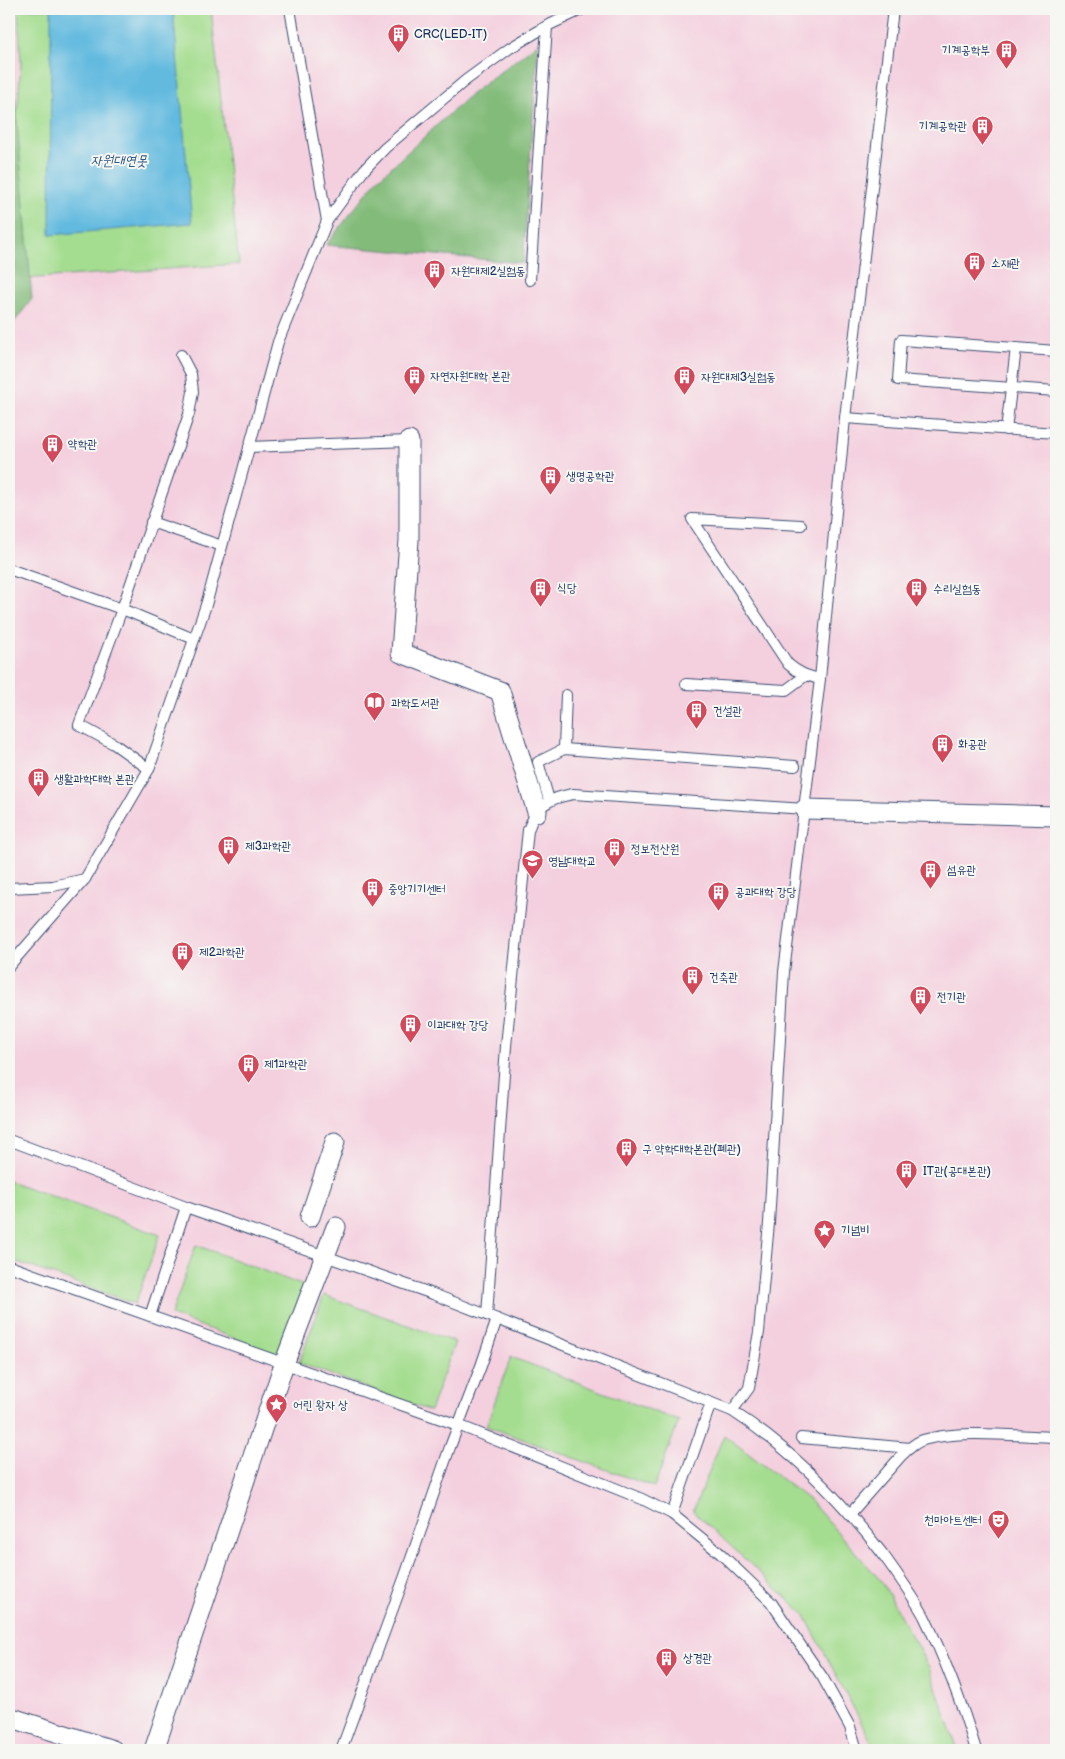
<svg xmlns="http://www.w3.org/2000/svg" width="1065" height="1759" font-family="'Balsamiq Sans','Poor Story',sans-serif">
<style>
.built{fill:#f4cfde}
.green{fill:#a4dd8f;stroke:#608676}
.forest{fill:#83bc7a;stroke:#4f766c}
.water{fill:#62badf;stroke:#3e749e}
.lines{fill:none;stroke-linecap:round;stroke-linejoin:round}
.lane-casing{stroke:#3b4b70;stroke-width:12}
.street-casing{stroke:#3b4b70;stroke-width:21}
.lane{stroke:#fff;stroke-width:10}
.street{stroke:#fff;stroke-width:19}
.labels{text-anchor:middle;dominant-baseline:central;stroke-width:4;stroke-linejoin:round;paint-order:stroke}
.poi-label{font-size:12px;fill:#1b2f5e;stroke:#f6f6f2;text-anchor:start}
.water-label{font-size:14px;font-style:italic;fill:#305985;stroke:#f6f6f2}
</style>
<rect width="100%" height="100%" fill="#f6f6f2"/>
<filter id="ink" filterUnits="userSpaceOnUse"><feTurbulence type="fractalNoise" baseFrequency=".02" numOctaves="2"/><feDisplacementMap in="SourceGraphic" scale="10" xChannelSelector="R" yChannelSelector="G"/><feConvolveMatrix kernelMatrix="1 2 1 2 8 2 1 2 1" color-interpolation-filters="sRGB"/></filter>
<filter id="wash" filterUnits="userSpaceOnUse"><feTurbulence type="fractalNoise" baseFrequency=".0096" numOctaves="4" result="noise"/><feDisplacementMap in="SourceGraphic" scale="20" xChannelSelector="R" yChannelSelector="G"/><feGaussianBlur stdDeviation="1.12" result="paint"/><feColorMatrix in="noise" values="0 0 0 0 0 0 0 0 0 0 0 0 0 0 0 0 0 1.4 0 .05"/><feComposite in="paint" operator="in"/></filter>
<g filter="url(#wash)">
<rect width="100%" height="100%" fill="#efead5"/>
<rect class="built" x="9" y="9" width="1047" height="1741"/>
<g class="green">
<polygon points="18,9 211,9 239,264 9,280 9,189 13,171 21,63"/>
<polygon points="9,1181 160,1235 135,1304 9,1259"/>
<polygon points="196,1245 304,1286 280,1355 171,1315"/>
<polygon points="324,1295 455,1342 430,1411 299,1363"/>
<polygon points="511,1357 679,1421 654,1487 486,1426"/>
<polygon points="724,1435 809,1500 882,1582 929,1668 958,1750 874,1750 872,1743 804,1614 693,1511"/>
</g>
<g class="forest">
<polygon points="9,27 32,299 9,329"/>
<polygon points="538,43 523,263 326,245 376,181 470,95"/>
</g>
<polygon class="water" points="51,9 173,9 192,223 50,235"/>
</g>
<g filter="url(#ink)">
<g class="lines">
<defs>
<g id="lane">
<polyline points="290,9 327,221"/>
<polyline points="530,280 547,26"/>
<polyline points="1016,348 1056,351"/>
<polyline points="845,418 1056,433"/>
<polyline points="1006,430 1016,348 901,340 898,380 1056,391"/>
<polyline points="249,447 409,441"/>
<polyline points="151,522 222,546"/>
<path d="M801,525l-109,-6 96,145c10,9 19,12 32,15"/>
<polyline points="9,569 122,609 194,639"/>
<polyline points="686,684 786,690 805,676"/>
<polyline points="564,749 566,695"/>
<polyline points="149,769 114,744 79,725 122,609 189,414 193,392 191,374 181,355"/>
<polyline points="549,800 538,762 564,749 795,766"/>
<polyline points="9,888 53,886 85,879"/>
<polyline points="9,966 85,879 149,769 206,605 278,342 327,221 364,170 385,148 411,126 466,80 510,48 547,26 583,9"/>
<path d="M9,1140l177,67 247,87 299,117c58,37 108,88 150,142 15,21 30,41 42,63 21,43 38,88 52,134"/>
<polyline points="9,1266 458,1425 642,1499 672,1514 721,1554 771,1602 823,1678 850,1727 857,1750"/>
<path d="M487,1315l19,-269 22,-216c9,-25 21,-32 45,-36l232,15"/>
<polyline points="150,1316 186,1207"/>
<polyline points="732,1411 749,1388 759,1332 769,1223 784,972 820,679 845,418 893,9"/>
<polyline points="801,1438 910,1448"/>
<polyline points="672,1514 711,1403"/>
<path d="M850,1514l51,-58c6,-6 13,-13 22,-16 36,-11 95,-4 133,-3"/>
<polyline points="341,1750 406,1573 450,1447 481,1366 497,1319"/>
</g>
<g id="street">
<polyline points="409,441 409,540 401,653 500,691 537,812"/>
<polyline points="805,809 1056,816"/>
<polyline points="310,1217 335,1142"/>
<polyline points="9,1717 113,1750"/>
<polyline points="154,1750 284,1364 336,1227"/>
</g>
</defs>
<use href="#lane" class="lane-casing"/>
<use href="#street" class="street-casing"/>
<use href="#lane" class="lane"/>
<use href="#street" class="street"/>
</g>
</g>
<defs>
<symbol id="building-pin" viewBox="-11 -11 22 30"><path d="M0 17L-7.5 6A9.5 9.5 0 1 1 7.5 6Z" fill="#d1495b" stroke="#f6f6f2"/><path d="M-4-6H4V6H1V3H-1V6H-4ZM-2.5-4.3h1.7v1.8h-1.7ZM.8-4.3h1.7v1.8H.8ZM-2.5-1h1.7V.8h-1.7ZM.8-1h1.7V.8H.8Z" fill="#fff"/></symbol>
<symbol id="library-pin" viewBox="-11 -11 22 30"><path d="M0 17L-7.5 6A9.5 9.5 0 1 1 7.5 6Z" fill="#d1495b" stroke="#f6f6f2"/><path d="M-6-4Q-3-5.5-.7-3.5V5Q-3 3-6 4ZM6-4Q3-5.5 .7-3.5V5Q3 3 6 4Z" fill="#fff"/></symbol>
<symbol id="university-pin" viewBox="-11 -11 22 30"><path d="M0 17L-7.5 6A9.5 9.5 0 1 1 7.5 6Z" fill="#d1495b" stroke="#f6f6f2"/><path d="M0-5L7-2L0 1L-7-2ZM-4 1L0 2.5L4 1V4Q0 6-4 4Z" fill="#fff"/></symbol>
<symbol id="sight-pin" viewBox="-11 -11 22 30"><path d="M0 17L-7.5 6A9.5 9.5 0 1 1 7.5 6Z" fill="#d1495b" stroke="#f6f6f2"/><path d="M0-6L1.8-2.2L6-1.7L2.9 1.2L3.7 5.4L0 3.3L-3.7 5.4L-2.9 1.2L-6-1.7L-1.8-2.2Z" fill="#fff"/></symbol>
<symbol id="theatre-pin" viewBox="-11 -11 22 30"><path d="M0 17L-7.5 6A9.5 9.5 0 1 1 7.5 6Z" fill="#d1495b" stroke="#f6f6f2"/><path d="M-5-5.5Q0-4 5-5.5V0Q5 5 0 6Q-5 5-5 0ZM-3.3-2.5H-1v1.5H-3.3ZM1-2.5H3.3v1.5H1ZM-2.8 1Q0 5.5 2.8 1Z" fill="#fff"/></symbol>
</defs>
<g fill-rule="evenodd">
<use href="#building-pin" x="386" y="22" width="25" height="34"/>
<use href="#building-pin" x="994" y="38" width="25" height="34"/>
<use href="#building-pin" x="970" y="114" width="25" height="34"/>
<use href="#building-pin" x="962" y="250" width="25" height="34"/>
<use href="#building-pin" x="422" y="258" width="25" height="34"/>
<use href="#building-pin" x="402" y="364" width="25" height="34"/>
<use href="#building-pin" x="672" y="364" width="25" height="34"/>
<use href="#building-pin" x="40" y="432" width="25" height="34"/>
<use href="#building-pin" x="538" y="464" width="25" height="34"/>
<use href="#building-pin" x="528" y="576" width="25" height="34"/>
<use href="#building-pin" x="904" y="576" width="25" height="34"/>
<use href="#library-pin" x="362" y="690" width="25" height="34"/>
<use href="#building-pin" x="684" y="698" width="25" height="34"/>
<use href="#building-pin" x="930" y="732" width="25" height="34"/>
<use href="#building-pin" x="26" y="766" width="25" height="34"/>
<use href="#building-pin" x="216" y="834" width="25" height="34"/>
<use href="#building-pin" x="602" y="836" width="25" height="34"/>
<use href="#university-pin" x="520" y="848" width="25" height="34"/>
<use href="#building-pin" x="918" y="858" width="25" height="34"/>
<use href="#building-pin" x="360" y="876" width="25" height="34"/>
<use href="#building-pin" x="706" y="880" width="25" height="34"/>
<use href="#building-pin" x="170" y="940" width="25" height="34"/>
<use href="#building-pin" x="680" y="964" width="25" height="34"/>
<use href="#building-pin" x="908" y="984" width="25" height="34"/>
<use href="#building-pin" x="398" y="1012" width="25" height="34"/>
<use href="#building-pin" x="236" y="1052" width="25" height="34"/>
<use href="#building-pin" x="614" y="1136" width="25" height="34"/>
<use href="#building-pin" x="894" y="1158" width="25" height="34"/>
<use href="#sight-pin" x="812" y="1218" width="25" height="34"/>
<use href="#sight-pin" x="264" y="1392" width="25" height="34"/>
<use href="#theatre-pin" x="986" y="1508" width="25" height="34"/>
<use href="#building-pin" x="654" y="1646" width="25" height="34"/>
</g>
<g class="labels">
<g class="poi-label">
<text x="414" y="34">CRC(LED-IT)</text>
<text x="990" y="50" text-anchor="end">기계공학부</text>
<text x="967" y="126" text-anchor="end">기계공학관</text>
<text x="991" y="263">소재관</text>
<text x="451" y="271">자원대제2실험동</text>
<text x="430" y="376">자연자원대학 본관</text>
<text x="701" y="377">자원대제3실험동</text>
<text x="68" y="444">약학관</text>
<text x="566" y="476">생명공학관</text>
<text x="557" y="588">식당</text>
<text x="933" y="589">수리실험동</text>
<text x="391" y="703">과학도서관</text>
<text x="713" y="711">건설관</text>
<text x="958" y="744">화공관</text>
<text x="54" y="779">생활과학대학 본관</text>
<text x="245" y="846">제3과학관</text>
<text x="631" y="849">정보전산원</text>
<text x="548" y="861">영남대학교</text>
<text x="947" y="870">섬유관</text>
<text x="388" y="889">중앙기기센터</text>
<text x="735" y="892">공과대학 강당</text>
<text x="199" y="952">제2과학관</text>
<text x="709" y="977">건축관</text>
<text x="937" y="997">전기관</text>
<text x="427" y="1025">이과대학 강당</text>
<text x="264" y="1064">제1과학관</text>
<text x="642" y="1149">구 약학대학본관(폐관)</text>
<text x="923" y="1171">IT관(공대본관)</text>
<text x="841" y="1230">기념비</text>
<text x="293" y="1405">어린 왕자 상</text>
<text x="982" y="1520" text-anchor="end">천마아트센터</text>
<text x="683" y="1658">상경관</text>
</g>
<g class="water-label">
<text x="119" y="160">자원대연못</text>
</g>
</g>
<rect width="1065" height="1759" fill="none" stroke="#f6f6f2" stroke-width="30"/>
</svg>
